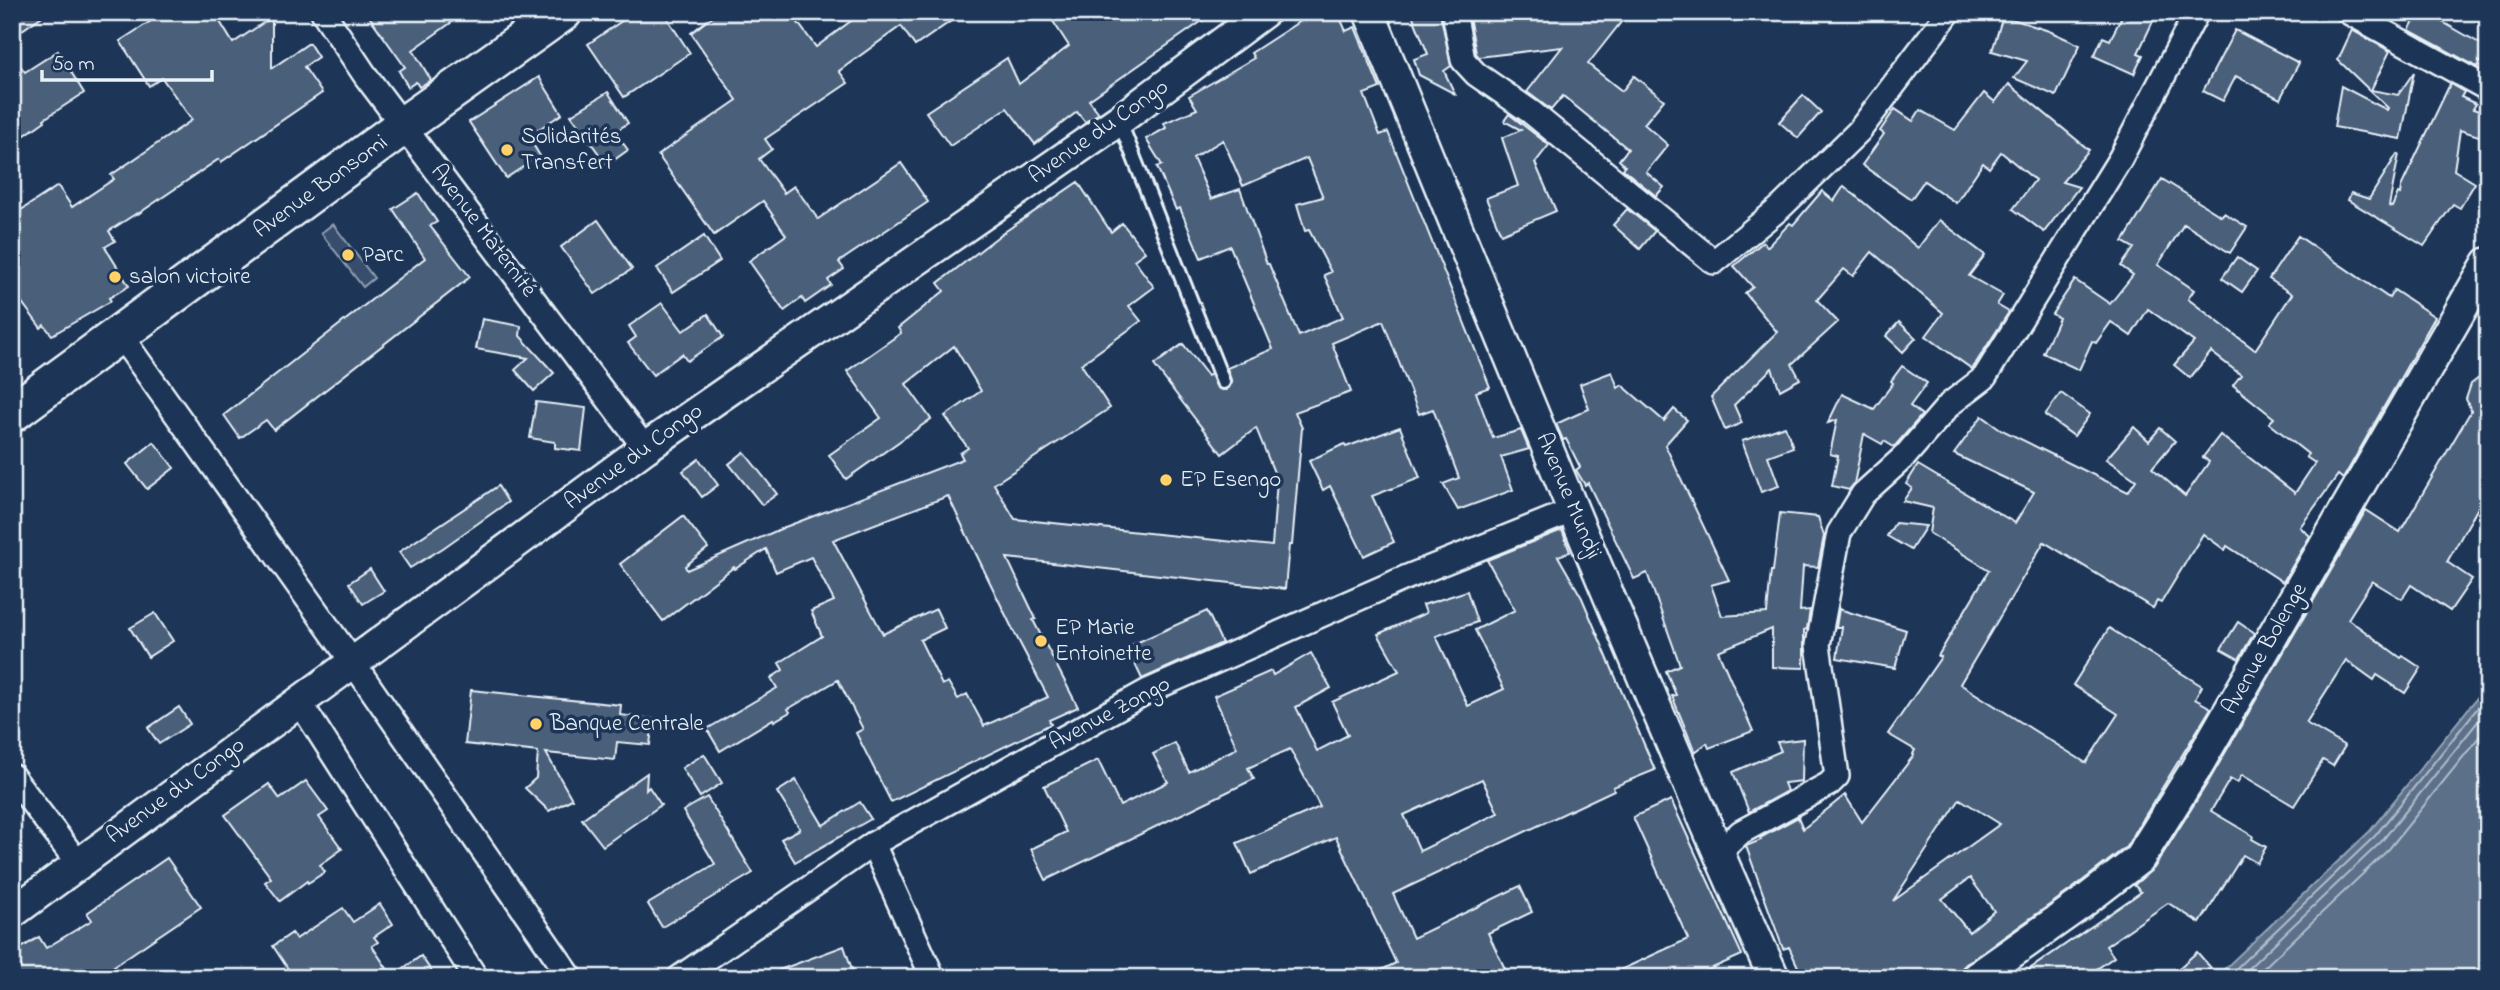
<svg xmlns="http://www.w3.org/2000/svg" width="2500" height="990" font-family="'Indie Flower',sans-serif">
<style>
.green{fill:#374d6c;stroke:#909fb2;stroke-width:2}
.water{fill:#5d7089;stroke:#95a4b5;stroke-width:2}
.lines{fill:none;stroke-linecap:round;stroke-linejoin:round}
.shore{stroke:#b0bdcc;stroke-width:2}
.stream{stroke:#95a4b5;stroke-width:7}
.building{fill:#495e7a;stroke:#e8f1f8;stroke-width:2;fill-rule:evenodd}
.service-casing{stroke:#e8f1f8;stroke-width:18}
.minor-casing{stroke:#e8f1f8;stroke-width:28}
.tertiary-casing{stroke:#e8f1f8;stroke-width:35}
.primary-casing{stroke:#e8f1f8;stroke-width:42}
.service{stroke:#1d3557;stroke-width:12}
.minor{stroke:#1d3557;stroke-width:23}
.tertiary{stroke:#1d3557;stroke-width:30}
.primary{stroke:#1d3557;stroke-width:37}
.poi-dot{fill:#ffd166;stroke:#1d3557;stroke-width:2.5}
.labels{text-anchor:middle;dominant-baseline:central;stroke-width:7;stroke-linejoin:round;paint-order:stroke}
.street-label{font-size:23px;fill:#e8f1f8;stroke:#1d3557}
.poi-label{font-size:23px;fill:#e8f1f8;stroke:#1d3557;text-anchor:start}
</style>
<rect width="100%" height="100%" fill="#1d3557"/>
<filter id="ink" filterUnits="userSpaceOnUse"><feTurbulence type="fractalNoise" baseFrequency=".0143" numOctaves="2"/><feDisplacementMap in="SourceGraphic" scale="14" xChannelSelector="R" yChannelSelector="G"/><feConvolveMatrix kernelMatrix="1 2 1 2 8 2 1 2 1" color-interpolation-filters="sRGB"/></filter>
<g filter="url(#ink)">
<polygon class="green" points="333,224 374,278 363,287 321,233"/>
<polygon class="water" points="2488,684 2488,978 2215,978 2370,831"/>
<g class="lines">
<g class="shore">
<polyline points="2226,978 2375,836 2488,695"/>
<polyline points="2238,978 2381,842 2488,709"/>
<polyline points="2253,978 2389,849 2488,726"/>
</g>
<g class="stream">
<polyline points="574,22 588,12"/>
<polyline points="12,435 29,423"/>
</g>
</g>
<g class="building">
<polygon points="12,12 48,12 12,37"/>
<polygon points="150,12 214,12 233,43 272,17 272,68 309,43 318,57 304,67 322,93 221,162 219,159 138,214 137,213 109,231 115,241 105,247 129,286 109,298 111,301 52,335 44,325 41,328 12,289 12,216 58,186 72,207 114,179 111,175 192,120 162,78 149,86 120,41 154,19"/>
<polygon points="366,12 466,12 413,50 431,80 419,87 416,82 408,87 399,71 405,67"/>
<polygon points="635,12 663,12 690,53 624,97 588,44"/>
<polygon points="718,12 790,12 816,47 863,12 964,12 915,46 901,26 839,71 848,83 765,139 772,149 759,159 784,193 794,186 818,219 901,163 928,202 839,262 844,269 828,280 831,285 805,303 802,298 784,311 749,261 786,235 763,201 714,235 658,155 737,100 691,33"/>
<polygon points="1047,12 1215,12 1089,100 1099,113 1085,122 1077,112 1035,144 1007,108 950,146 926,112 1007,58 1019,84 1069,46"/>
<path d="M1314,12l27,8 5,11 9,-4 25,61 -16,6 16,41 8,-3 102,255 -14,5 17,46 28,-8 8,19 -28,8 12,33 -55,20 -15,-26 16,-6 -26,-69 -14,5 -36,-93 -51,22 19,49 -56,20 7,16 -10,117h-3l-4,44 -278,-31 29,61 -3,1 45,87 -29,13 2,4 -160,78 -35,-69 7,-4 -25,-49 -50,29 2,3 -16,9 -1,-2 -53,32 -13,-22 70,-41 -6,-10 12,-8 -4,-7 43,-27 -11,-25 23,-10 -23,-44 -35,15 -10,-23 -31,20 -1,-2 -71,54 -43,-57 63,-48 25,32 -23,18 2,4 98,-43 178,-68 -3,-6 8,-5 -23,-32 36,-25 -27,-45 -48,38 25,35 -85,60 -17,-24 52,-37 -34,-47 54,-38 -3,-5 46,-37 -6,-8 62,-48 78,-53 33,50 11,-9 23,29 -11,8 20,27 -25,19 12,15 -60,43 29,44 -116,76 21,35 257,27 5,-66 -21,-52 -34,26 -68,-89 29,-21 25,32 3,-2 6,14 9,2 6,-7 -5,-15 46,-19 -43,-103 -29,12 -21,-50 -4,2 -19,-43 5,-2 -16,-26 20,-11 -2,-5 33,-14 -8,-13 65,-38 -3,-5zM1223,140l20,46 64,-28 16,39 -26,7 8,27 4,-1 22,42 -7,3 19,42 -44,19 -30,-72h-2l-27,-75 -29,10 -18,-41zM948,496l65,134 35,67 -64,29 -17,-32 -9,5 -10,-17 -6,3 -22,-45 25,-12 -9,-19 -53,25 -50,-94z"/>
<polygon points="1411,12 1440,12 1451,66 1444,71 1455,94 1419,75 1414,59 1428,54"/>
<polygon points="1468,12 1629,12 1588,64 1622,91 1634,76 1664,100 1644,124 1668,145 1646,172 1664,187 1656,196 1623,169 1625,166 1619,160 1628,149 1563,96 1551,110 1527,92 1562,47 1479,57 1476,53"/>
<polygon points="2124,12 2144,12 2155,17 2138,53 2143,55 2134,74 2094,56 2103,37 2110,40"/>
<polygon points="2419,12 2425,12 2488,48 2477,67 2409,30"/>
<polygon points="2003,16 2049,31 2080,45 2056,96 2014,78 2027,61 1992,51"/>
<polygon points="2235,30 2299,63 2280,99 2236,76 2223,101 2203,91"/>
<polygon points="2352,30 2390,51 2371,90 2398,95 2414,72 2401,139 2334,127 2341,86 2387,110 2388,108 2338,60"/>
<polygon points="58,51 84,93 44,119 45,121 12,144 12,55 25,72"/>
<polygon points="539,77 562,114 528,136 540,156 506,178 469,122"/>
<polygon points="2009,84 2089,150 2062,182 2079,187 2044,232 2013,209 2035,180 2001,152 1989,168 1983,163 1956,203 1924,181 1911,199 1862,165 1884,134 1880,131 1895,109 1913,121 1920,110 1955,130 1984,93 1995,102"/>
<polygon points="2450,84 2464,92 2461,97 2476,104 2473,109 2488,114 2488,139 2460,130 2454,170 2475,183 2460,208 2453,204 2424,246 2348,200 2351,193 2369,199 2397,154 2399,154 2389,206 2392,207 2398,193 2400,194 2401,187"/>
<polygon points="608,92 628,123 615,132 628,150 607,165 571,115"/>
<polygon points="1803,95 1821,112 1798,138 1779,122"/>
<polygon points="1509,114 1549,145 1535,163 1556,211 1501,234 1486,198 1518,186 1502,138 1521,130 1504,121"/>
<path d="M2162,179l59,37 3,-3 23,14 -17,26 -46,-29 -26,41 36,25 -6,9 67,51 37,-56 -23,-15 29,-43 91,62 5,-8 41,27 -92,162 -5,-4 -38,52 10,9 -27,46 -56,-36 -2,4 -22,-16 -42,69 -4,-2 -4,7 -109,-66 -84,142 126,79 32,-49 -45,-29 36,-57 93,58 -7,13 16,9 -85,139 -54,42 -106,75 -6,6 -1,8h-156l-14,-31 -6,2 -37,-103 15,-6 -1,-2 38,-21 5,12 42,-34 17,27 52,-67 -1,-1 2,-4 -27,-16 53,-77 -3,-1 51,-86 -60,-37 4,-25 -30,-7 9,-13 -6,-4 12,-19 97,58 19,-31 -80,-38 28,-38 20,14 126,62 8,-12 -30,-21 28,-32 15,14 11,-13 15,13 -23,27 33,28 24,-34 -6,-5 17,-22 75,58 20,-30 -9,-6 2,-3 -39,-31 5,-5 -41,-33 8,-10 -30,-23 -21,26 -16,-13 20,-23 -46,-33 -17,27 -20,-14 -15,21 -4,-2 -13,29 -36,-17 16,-35 -7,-4 23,-34 35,24 23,-29 -12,-9 13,-18 -11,-6zM1960,799l40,25 -107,77zM1970,878l24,33 -25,21 -27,-33z"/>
<polygon points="1844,186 1918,248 1939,220 1985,255 1969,276 2003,295 1997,305 2009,312 1972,369 1926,336 1943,313 1872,252 1853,276 1844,269 1817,300 1838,322 1792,364 1800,379 1780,390 1772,368 1734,405 1742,423 1725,430 1711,397 1777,332 1745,293 1753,287 1734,266 1763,242 1767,247 1790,223 1793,225 1822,191 1834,201"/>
<polygon points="418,193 437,222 430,226 470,277 274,430 266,420 240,438 224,415 425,258 393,209"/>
<polygon points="1627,209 1655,231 1640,249 1613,225"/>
<polygon points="598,220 632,269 595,294 561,247"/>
<polygon points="704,236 720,261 673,292 657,268"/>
<polygon points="2237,257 2257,271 2242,292 2222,278"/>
<polygon points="662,303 683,331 708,314 723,337 687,361 682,354 653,375 628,343 636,337 629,326"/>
<polygon points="482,319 521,326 520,336 554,373 534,391 515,370 528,358 476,349"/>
<polygon points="1899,322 1916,338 1903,352 1886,336"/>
<polygon points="1902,366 1927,383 1910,406 1922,415 1894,447 1884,441 1882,444 1864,434 1854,484 1849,490 1832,486 1838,456 1830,454 1837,420 1828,423 1842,394 1874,409 1893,383 1891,381"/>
<polygon points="2488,371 2488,490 2447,562 2472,579 2450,611 2411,585 2402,599 2372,581 2348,619 2401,658 2403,656 2421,668 2405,693 2377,675 2374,680 2346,660 2306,723 2345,746 2333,766 2323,760 2294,806 2242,775 2237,783 2230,779 2211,811 2253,836 2252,839 2266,847 2257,863 2243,855 2200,923 2168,903 2106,946 2114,957 2084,978 2007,978 2018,970 2021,975 2141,892 2134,885 2154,868 2210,779 2366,510 2400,532 2471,411 2466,399 2471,384"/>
<polygon points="1612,372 1618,388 1622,385 1664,421 1674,409 1687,420 1665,445 1729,580 1711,585 1722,616 1767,613 1771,571 1773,571 1780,513 1818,517 1824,536 1818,567 1803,566 1800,611 1810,610 1807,629 1804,630 1804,668 1772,667 1772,629 1718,651 1753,731 1709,748 1707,743 1695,752 1672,696 1676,695 1666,671 1680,665 1647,573 1634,579 1588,483 1585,485 1576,470 1580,467 1566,439 1563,440 1556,424 1589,409 1580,384"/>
<polygon points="2061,393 2090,414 2074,436 2045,415"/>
<polygon points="536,402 586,408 581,451 555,448 555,442 530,438"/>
<polygon points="1785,426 1793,447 1768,456 1779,486 1761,492 1742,441"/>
<polygon points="1400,427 1420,478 1372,496 1394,542 1364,556 1330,486 1323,490 1309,461 1344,444 1346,447"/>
<polygon points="154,442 174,468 147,489 127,464"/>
<polygon points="744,452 777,494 762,505 729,464"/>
<polygon points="699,459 718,485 702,497 683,471"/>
<polygon points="498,486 508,502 443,548 410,568 399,552"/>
<polygon points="1895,523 1926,526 1911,550 1887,536"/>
<path d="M1562,530l8,22 -12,4 24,42 73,172 -42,17 1,3 -221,104 20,44 107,-52 12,26 -44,21 19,40 -11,5h-131l31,-15 -60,-126 -85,37 -14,-31 83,-36 -30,-58 -42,19 6,11 -208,101 -15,-31 35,-17 -22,-46 54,-26 22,46 48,-24 -15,-28 22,-11 14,29 48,-24 -23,-52 57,-25 2,4 38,-22 20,35 -35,19 21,44 31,-16 -16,-33 67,-31 -21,-37 48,-21 -3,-8 44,-14 10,31 -41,14 32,70 36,-17 -29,-59 40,-20 -28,-50zM1482,779l16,34 -78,38 -16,-36z"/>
<polygon points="370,569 384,591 363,604 349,583"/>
<polygon points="1839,609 1906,630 1895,668 1837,658 1842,627 1836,627"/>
<polygon points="1207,611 1222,643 1142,679 1127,647"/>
<polygon points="155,613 173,641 148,657 130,628"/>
<polygon points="2238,622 2254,633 2239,659 2221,649"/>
<polygon points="471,690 621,705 620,715 653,719 650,745 617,742 615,760 546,753 572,799 549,811 525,788 536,778 538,752 465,744"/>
<polygon points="179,707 190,724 159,744 148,728"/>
<polygon points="1803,739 1802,781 1784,783 1787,791 1749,812 1733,772 1781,751 1777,742"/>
<polygon points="704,754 722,783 700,797 682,768"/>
<polygon points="647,773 646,790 649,787 661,805 603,846 582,819"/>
<polygon points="796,780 823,825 860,802 871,819 795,862 781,839 800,829 777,792"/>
<polygon points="306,781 328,811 319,817 342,849 320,865 325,872 308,883 307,881 280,901 265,882 271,878 225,815 269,784 280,799"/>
<polygon points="707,797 753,873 662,927 648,904 715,864 683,811"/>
<polygon points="1671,800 1742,955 1690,978 1603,978 1688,939 1633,817"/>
<polygon points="167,858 201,907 114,966 121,978 12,978 12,972 21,966 12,954 39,937 46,948 92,920 87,913"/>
<polygon points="380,904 393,924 374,937 378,942 372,946 392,976 421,956 436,978 294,978 273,946 292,933 296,939 343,908 353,922"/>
<polygon points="844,946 855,978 764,978 763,976"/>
<polygon points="2197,952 2211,968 2200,978 2168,978"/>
</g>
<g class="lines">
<defs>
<polyline id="service" points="1119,120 1223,382"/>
<g id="minor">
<polyline points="323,12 365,75 645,448"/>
<polyline points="1454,12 1463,60 1476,74 1531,112 1714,262 1781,207 1859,131 1949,12"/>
<polyline points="2348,12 2488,89"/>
<polyline points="120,335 354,664 571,978"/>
<polyline points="299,701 476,978"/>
<polyline points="12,776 78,863"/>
<polyline points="873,844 933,978"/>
<polyline points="1718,853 1741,832 1829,784 1837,776 1818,645 1839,533 1863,494 1905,456 1950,404 1984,378 2120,159 2197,12"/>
<polyline points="679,978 873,844 1148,691 1405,578 1574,510"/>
</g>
<g id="tertiary">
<path d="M1369,12c132,323 262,647 405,966"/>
<polyline points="12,913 645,448 1119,120 1264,12"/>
<polyline points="1976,978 2082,903 2139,859 2195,770 2488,263"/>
</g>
<polyline id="primary" points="12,413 404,125 563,12"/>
</defs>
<use href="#service" class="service-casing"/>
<use href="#minor" class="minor-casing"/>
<use href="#tertiary" class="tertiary-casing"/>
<use href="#primary" class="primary-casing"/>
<use href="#service" class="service"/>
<use href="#minor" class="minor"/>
<use href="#tertiary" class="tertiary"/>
<use href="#primary" class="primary"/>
</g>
</g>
<g class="poi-dot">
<circle cx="507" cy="150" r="7"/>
<circle cx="348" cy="255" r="7"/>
<circle cx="115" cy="277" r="7"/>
<circle cx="1166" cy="480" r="7"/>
<circle cx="1041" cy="641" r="7"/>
<circle cx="536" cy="724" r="7"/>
</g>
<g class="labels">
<g class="street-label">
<text transform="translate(1099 132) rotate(-35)">Avenue du Congo</text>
<text transform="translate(321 187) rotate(-36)">Avenue Bonsomi</text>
<text transform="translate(483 231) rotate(53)">Avenue Maternité</text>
<text transform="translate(634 457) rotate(-36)">Avenue du Congo</text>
<text transform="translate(1568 496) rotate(67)">Avenue Mundji</text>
<text transform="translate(2265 649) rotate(-60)">Avenue Bolenge</text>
<text transform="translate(1110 714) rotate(-28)">Avenue Zongo</text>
<text transform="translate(176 791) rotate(-36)">Avenue du Congo</text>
</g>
<g class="poi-label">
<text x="521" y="137">Solidarités<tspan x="521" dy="26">Transfert</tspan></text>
<text x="362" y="255">Parc</text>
<text x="129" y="277">salon victoire</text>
<text x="1180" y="480">EP Esengo</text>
<text x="1055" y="628">EP Marie<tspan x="1055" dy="26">Entoinette</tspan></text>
<text x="550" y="724">Banque Centrale</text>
</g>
</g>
<rect width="2500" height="990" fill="none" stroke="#1d3557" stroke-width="42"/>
<rect x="21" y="21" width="2458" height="948" fill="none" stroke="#e8f1f8" stroke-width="2.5" filter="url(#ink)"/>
<path d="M42 70v10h170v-10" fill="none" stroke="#e8f1f8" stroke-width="3.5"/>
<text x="52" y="70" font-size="21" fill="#e8f1f8" stroke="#1d3557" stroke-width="5" paint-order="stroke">50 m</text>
</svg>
